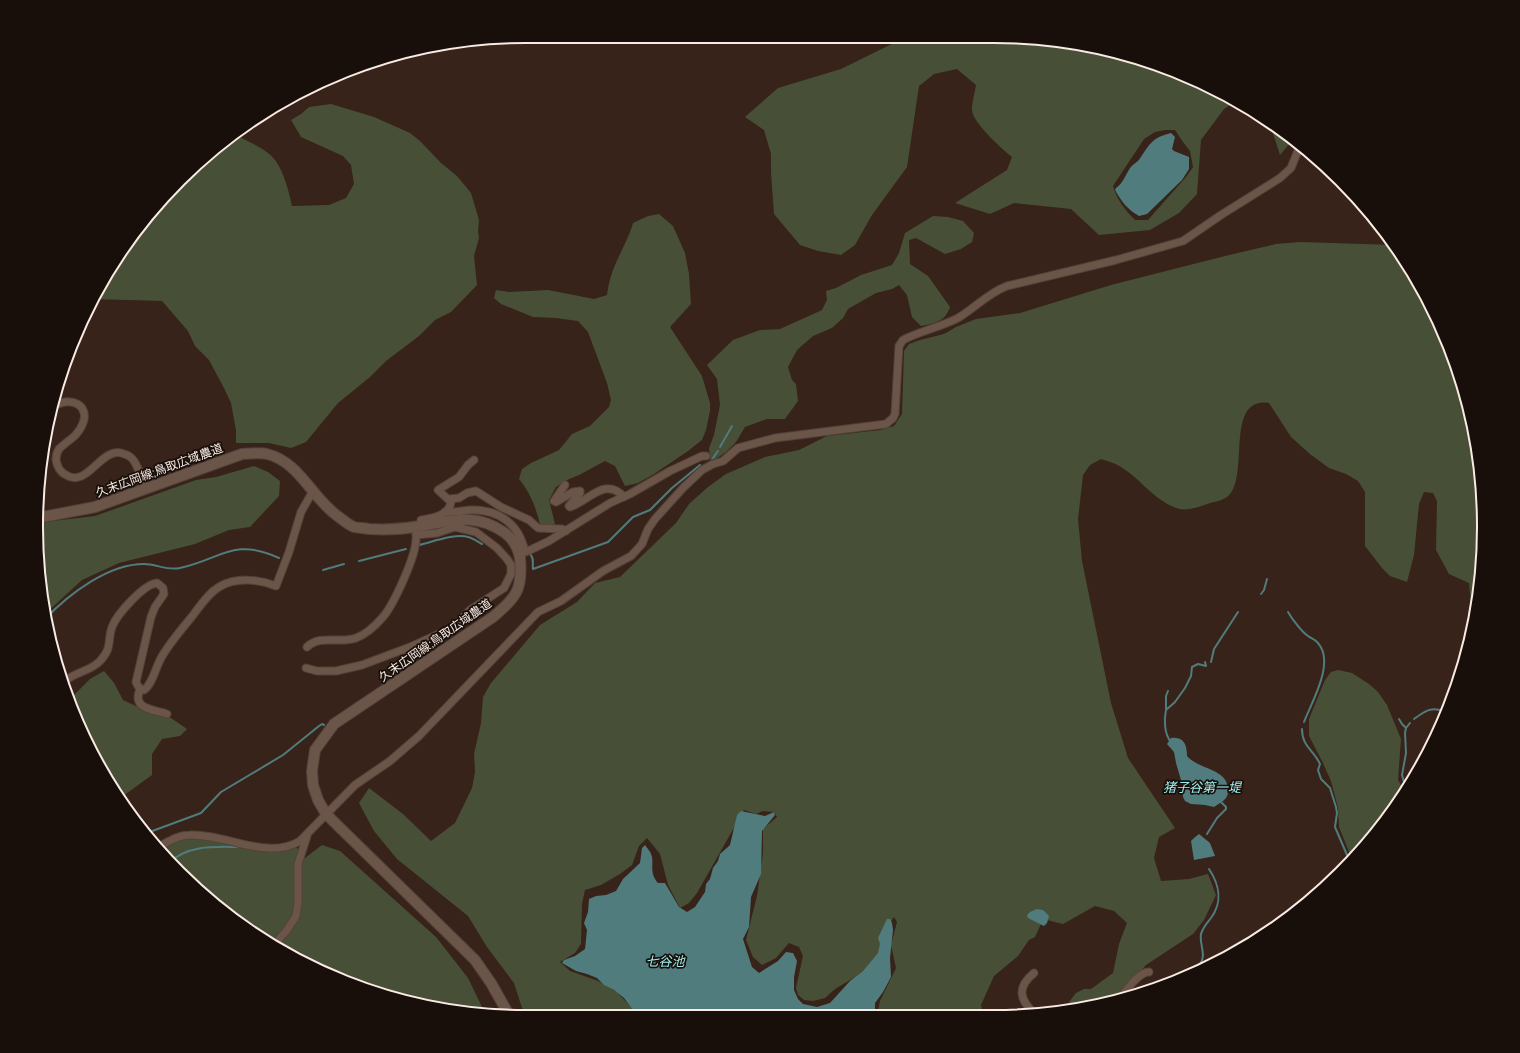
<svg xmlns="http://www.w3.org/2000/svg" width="1520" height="1053" font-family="Quicksand,'Noto Sans JP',sans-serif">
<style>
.green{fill:#484f37;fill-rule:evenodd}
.water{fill:#517c7d}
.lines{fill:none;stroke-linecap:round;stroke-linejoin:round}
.stream{stroke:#517c7d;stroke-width:2}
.street-casing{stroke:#53423a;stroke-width:9}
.secondary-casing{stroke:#53423a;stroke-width:12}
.street{stroke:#6b5549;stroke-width:7}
.secondary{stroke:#6b5549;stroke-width:10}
.labels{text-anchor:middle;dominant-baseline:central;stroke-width:3.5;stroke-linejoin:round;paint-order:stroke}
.street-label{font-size:12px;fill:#f9ebe4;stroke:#180f0a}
.water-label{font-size:13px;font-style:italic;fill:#a0f0f1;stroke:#180f0a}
.rim{fill:none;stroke:#f9ebe4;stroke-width:2}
</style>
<rect width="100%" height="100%" fill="#372319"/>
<g class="green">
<path d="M908,36h86l95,9 62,17 85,39 -12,8 -23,31 -4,54 -18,19 -29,17 -51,5 -28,-26 -57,-6 -24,11 -35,-11 52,-33 5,-13c-10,-8 -40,-35 -40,-47 0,-9 3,-17 4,-25l-19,-16 -23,5 -15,12 -12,81 -35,48 -17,30 -14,10 -23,-4 -18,-6 -26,-31 -3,-41v-19l-7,-24 -19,-13 33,-29 63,-19zM1165,130h10l8,12 7,9 3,16 -7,10 -38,43h-13c-10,-10 -18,-20 -22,-34l31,-47 11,-7z"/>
<path d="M331,104l43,13 36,16 10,8 21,22 16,13 14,17 8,27 -1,11 1,7 -5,18 3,29 -26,27 -16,8 -16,16 -33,25 -16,16 -32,26 -32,39 -15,6 -22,-5h-33v-13l-5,-27 -7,-15 -15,-28 -14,-14 -7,-15 -26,-30 -69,-2 9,-18 56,-78 77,-68c12,6 32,14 40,25 9,12 14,32 17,46l37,-1 17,-7 8,-14 -3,-19 -8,-9 -42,-19 -10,-17 10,-6 8,-7z"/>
<polygon points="1271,127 1291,142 1280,155"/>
<path d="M659,214l14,12 12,27 4,21 2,30 -21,23 32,49 8,27v8l-4,19 -4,10 -14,11 -34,23 -16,9 -13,3 -10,-20 -10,-5 -26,14 -10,4 -13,8 -7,13 6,24 -5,2 -10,-2c-4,-16 -10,-32 -21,-45l3,-10 9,-6 28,-13 13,-16 18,-8 19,-19 2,-7 -4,-17 -19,-51 -10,-11 -22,-3 -23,-1 -32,-13 -7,-6 2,-8 13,2 39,-2 46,9 13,-4c1,-7 2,-13 4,-19 6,-19 17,-35 22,-53l15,-7z"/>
<path d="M933,216l15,1 15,4 11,12 -2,9 -11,7 -16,5 -29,-16 -7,2 1,24 18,12 22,31c-5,15 -15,16 -29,19l-9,-9 -5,-22 -8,-10 -7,4 -16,4 -28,16 -5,9 -11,10 -19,8 -16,14 -9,17 4,13 4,4 2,17 -13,18h-18l-22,8 -9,15 -10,10 -12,8h-4l-1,-12 5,-13 6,-30 -3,-26 -10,-14 26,-25 27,-10 20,-1 42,-19 5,-10 -1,-9 10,-3 25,-13 31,-10 7,-12 6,-20z"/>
<path d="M1300,242l94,3 7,9 46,85 28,92 9,96 -9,95 -2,4 -4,-43 -20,-9 -13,-24 1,-49 -4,-8 -9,-1 -5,12 -5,51 -7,27 -17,-6 -8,-8 -17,-22v-54l-7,-11 -12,-7 -17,-6 -19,-14 -19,-17 -22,-34c-46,-7 -18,77 -42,94 -4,3 -12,5 -17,6 -8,3 -22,8 -30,6 -24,-6 -39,-30 -59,-42 -6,-4 -14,-6 -20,-8l-11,6 -7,10 -5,44 4,42 29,142 17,55 47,70 -16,9 -5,21 7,23 28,-2 19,-5 8,21 -12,25 -11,14 -47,31 -28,33 -29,10 -17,1 -3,-7 7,-9 8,-4h7l22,-16 6,-29 8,-21 -13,-12 -19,-5 -32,18 -16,-4 -6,4 -6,13 -6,3 -11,16 -24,20 -13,29 3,12h-107l3,-16 16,-33 -5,-23 6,-23 -3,-5 -7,11 -2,17 -11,18 -19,14 -20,12 -10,9 -12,3 -9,-1 -6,-5 -2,-7 7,-32 -4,-9 -10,-4 -13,15 -14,7 -9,-8 -7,-17 11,-44 6,-43v-24l14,-12 -3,-5 -11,-1 -7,3 -12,-4 -47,83 -8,10 -9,5 -12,-23 -8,-31 -13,-16 -8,8 -7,19 -12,9 -19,11 -16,5 -3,14 -1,40 -6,9 -15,9 10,9 28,10 19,11 23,25h-111l-7,-9 -8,-25 -27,-36 -19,-31 -71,-57 -23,-28 -15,-28 10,-15 34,26 28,27 24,-18 17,-35 3,-16 -1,-18 7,-31 2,-26 8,-14 49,-58 37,-23 18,-19 25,-6 56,-54 13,-19 19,-17 18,-13 39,-17 34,-7 28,-14 53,-6 14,-4 8,-12 2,-63 5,-7 11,-4 24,-6 12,-7 20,-8 44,-6 91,-28 114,-29 51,-12z"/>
<polygon points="254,466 268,472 280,481 279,496 250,527 229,530 195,544 119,563 82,580 45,614 36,523 95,516 196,480 216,477"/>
<polygon points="1338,670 1352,673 1369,684 1378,692 1387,705 1401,739 1398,780 1405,792 1401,799 1352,859 1339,827 1338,808 1331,781 1322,761 1309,736 1309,719 1325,680 1331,672"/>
<polygon points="104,671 114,683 123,700 151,713 171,718 187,729 180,736 162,739 152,754 152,775 119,799 87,744 71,698 90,679"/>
<polygon points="192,837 278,850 294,847 299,849 296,907 291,920 273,944 254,934 180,873 160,849 174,841"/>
<polygon points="322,845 340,851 436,937 468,978 485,1013 431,1008 339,980 276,946 292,925 301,861"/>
</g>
<g class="water">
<path d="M1171,133l4,4 -3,12 2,2 15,6v12l-7,11 -35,34 -8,2c-11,-6 -18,-15 -24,-26l1,-2c7,-5 9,-12 14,-20 2,-3 6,-5 9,-8 11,-16 12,-22 32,-27z"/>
<path d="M1171,738c13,-2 16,7 16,18 12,14 40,12 41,33 1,10 -6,13 -14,18l-9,-2 -14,-1 -6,-3 -2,-4v-10l-7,-24 -2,-11 -7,-8z"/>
<path d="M741,811l24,5 9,-4 1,3 -13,16 -1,43 -10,23 -2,30 -6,12 9,28 7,6 19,-12 8,-9 7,1 4,8 -3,16v13l4,9 5,5 14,3 13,-4 20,-22 13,-10 15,-18 2,-9 -2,-6 9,-19h3l2,4 1,7 -3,28 1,19 -8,15 -8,11v14h-237l-14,-19 -10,-8 -10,-5 -7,-7 -10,-4 -11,-3 -14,-8 2,-3 11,-4 10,-7 2,-19 -3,-7 4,-11 1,-13 7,-3 10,-1 10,-4 7,-12 17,-16 2,-15 3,-3c2,3 5,6 6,9 4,9 -3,17 7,29h7l14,24 8,5 8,-5 10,-15 1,-8 4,-5 3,-11 5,-7 2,-7 10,-9 7,-30z"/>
<polygon points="1199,834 1210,843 1215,856 1194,860 1191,841 1194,838"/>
<polygon points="1037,909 1043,910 1049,916 1047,923 1044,926 1028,918 1027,915 1030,912"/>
</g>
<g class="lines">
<g class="stream">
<polyline points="352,69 368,70 382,59"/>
<polyline points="720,447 732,426"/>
<polyline points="713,458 718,451"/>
<path d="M419,545c13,-3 37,-12 49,-8 5,1 10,5 14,7"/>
<path d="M529,553c6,5 3,11 4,16l75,-27 25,-25 17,-7 22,-22 28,-23"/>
<polyline points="359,561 406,549"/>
<polyline points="323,570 344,564"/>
<polyline points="1261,594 1264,590 1267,579"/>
<path d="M1288,612c4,7 14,20 20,24 3,2 6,3 8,5 21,19 -4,60 -12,81"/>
<path d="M45,619c24,-25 63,-55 99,-55 12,0 24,7 36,4 41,-9 54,-31 99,-10"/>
<polyline points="1211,662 1214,649 1238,612"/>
<polyline points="1166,709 1166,696 1168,691"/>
<polyline points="1399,719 1402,724 1406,728"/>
<path d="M1414,719c10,-7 17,-13 29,-8"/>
<path d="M1302,729c0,18 12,21 18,35l-2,6 3,9 9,9 6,19 1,6 -2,14 15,35"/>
<path d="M1171,742c-7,-8 -7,-23 -5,-32l9,-8 10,-14 6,-12 1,-9 6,-3 8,2 -1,-4"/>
<polyline points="1406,789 1402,775 1406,753 1405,733 1406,728 1410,723"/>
<polyline points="147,833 201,813 221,792 283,755 319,726 322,724 324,725"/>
<polyline points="1207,834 1217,818 1226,809 1226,807 1220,801"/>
<path d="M170,862c19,-18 47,-15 71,-15"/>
<path d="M1193,972v-2c2,-2 5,-3 7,-6 7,-9 -1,-20 1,-30 2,-7 6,-11 10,-16 12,-16 8,-34 -2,-49"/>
</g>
<defs>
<g id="street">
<path d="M56,405c4,-2 9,-4 14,-3 5,0 11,3 13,8 5,9 -4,23 -12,29 -4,3 -8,6 -12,10 -2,3 -3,7 -3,11 1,6 4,12 10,15 22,14 36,-31 58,-21 4,1 8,4 10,7 5,8 8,19 12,28"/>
<path d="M565,485l-11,16 2,1 17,-10 7,-1v2l-11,13 1,1c19,-6 35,-31 54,-10"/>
<polyline points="449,499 459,498 467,493 476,491 501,507 529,520 538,528 562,529 566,531"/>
<path d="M445,512c8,1 17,-1 25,-2 29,-1 49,14 55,42"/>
<path d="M421,520c11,-2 28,-4 30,-18l-13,-12 21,-13 9,-12 6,-5"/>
<polyline points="416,535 437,533 455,527"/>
<polyline points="519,554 528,551 549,541 610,503 630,494 670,471 702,456 706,456"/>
<path d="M307,647c13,-13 33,-3 49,-9 11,-4 20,-13 27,-21 11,-13 33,-61 33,-78 1,-4 0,-8 0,-12"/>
<polyline points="306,668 317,671 336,671 362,665 410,647 454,627 470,610 504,588 511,574 511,565 507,559 497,548 476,532 455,527 448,521"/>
<path d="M65,681c10,-9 26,-10 35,-20 13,-14 7,-20 12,-34 5,-13 32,-43 45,-44l6,5 1,6 -9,13 -4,10 -15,65c2,5 3,6 8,8 8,-5 12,-23 17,-32 8,-14 19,-27 29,-39 9,-11 17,-25 29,-32 17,-10 39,-8 57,-1l13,-34 12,-40 12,-21"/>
<path d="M140,689c-8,20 11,20 27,25"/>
<path d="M158,847c10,-5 20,-12 31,-12 36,-2 78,26 111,6l55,-56 35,-24 29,-25 119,-124 23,-11 42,-30 28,-15 11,-12 6,-15 7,-10 28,-31 19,-18 11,-6 10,-3 15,-13 37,-10 111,-14 7,-6 2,-4 4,-68 4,-6c17,-9 38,-13 55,-22 17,-10 30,-25 49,-32l109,-26 67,-19 38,-26 59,-37 11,-10 8,-20"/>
<polyline points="274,945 287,930 296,916 298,903 298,864 307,836"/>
<path d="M1034,973c-17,14 -15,26 0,40"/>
<path d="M1121,997c6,-8 18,-25 28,-25"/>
</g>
<path id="secondary" d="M37,518l58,-11 147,-53c8,0 18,-2 25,0 33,8 45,45 72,63 4,3 10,8 15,10 4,1 10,1 15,2 16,1 35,0 51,-3 32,-5 56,-14 85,7 8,6 13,14 15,25 3,33 -4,39 -27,59l-159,107 -19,26 -3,21 1,14 5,15 8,14 149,146 16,23 18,32"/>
</defs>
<use href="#street" class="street-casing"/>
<use href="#secondary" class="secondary-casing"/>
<use href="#street" class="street"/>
<use href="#secondary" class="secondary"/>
</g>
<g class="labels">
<g class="street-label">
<text transform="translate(159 470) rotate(-20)">久末広岡線;鳥取広域農道</text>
<text transform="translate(435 640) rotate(-35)">久末広岡線;鳥取広域農道</text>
</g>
<g class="water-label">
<text x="1202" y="787">猪子谷第一堤</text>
<text x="665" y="961">七谷池</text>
</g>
</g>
<path d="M0 0H1520V1053H0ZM526 43H994A483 483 0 0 1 1477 526V527A483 483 0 0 1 994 1010H526A483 483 0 0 1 43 527V526A483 483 0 0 1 526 43Z" fill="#180f0a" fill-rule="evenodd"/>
<path class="rim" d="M526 43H994A483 483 0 0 1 1477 526V527A483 483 0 0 1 994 1010H526A483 483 0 0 1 43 527V526A483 483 0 0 1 526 43Z"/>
</svg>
